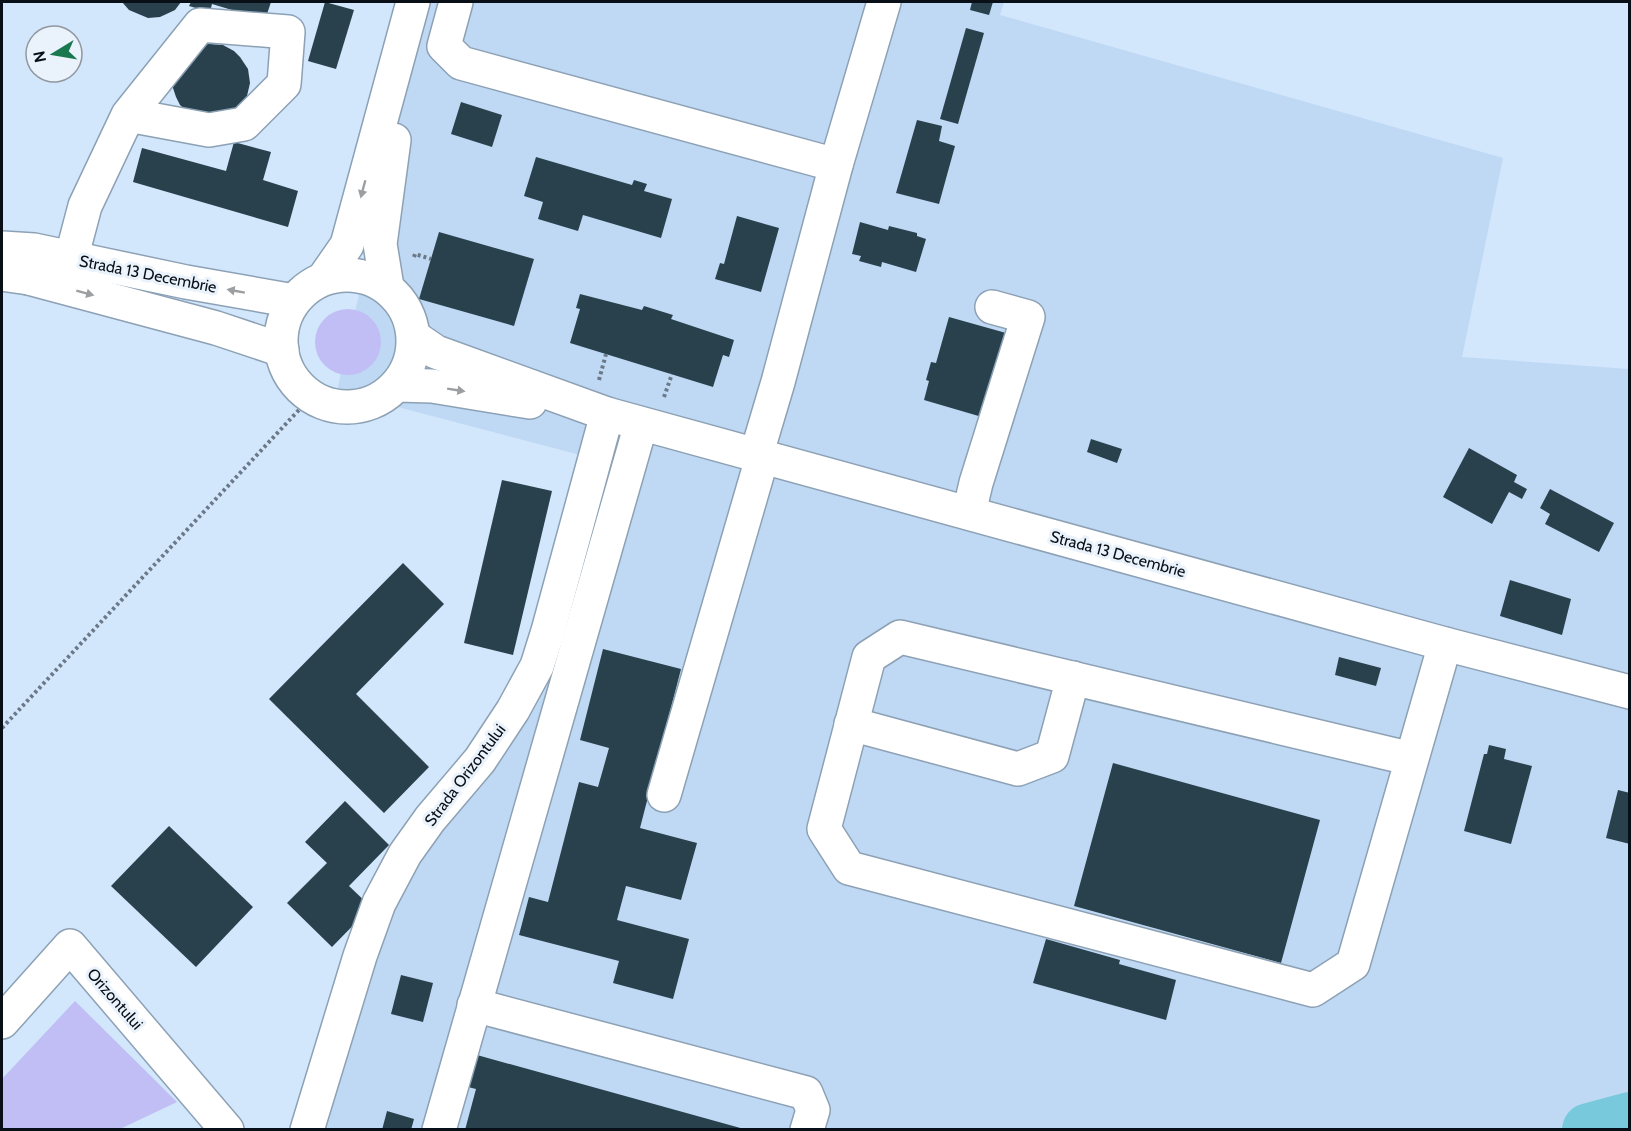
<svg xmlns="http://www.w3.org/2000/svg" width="1631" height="1131" font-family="Cabin,sans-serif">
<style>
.built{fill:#bfd9f4}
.green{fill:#c0bef5}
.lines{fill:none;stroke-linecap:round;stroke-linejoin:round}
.river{stroke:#77c9db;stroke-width:54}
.building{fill:#29414d}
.minor-casing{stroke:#8da1b5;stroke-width:36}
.major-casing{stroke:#8da1b5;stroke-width:36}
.highway-casing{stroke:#8da1b5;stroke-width:36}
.path{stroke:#6b7887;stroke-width:4;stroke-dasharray:3 3;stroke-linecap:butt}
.minor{stroke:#fff;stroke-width:33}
.major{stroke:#fff;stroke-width:33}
.highway{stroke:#fff;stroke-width:33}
.oneway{fill:#9c9fa2}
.labels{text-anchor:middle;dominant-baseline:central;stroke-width:6;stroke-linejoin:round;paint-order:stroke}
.street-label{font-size:16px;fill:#080f16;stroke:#eaf2fb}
</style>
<rect width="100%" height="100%" fill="#d2e6fc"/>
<polygon class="built" points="429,2 1004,2 1000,15 1503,158 1462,357 1629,369 1629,1129 295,1130 396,842 473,755 530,654 584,456 337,391 410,71"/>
<g class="green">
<circle cx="348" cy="342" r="33"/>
<polygon points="75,1001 177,1102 120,1129 2,1129 2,1079"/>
</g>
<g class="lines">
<polyline class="river" points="1589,1130 1630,1119"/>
</g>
<g class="building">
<polygon points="122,2 181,2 175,10 160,17 148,18 129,10"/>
<polygon points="191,2 271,2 265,20 212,4 210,12 189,6"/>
<polygon points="325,2 354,10 336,69 308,61"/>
<polygon points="972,2 993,2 989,15 970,10"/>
<polygon points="966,28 984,33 958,124 940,119"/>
<polygon points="209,44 223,45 234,51 240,57 248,69 250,83 247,96 245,102 232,115 190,114 180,105 176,97 173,88 174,77 201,45"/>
<polygon points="461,102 502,115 492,147 451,134"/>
<polygon points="917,120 942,126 939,141 955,146 939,204 896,193"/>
<polygon points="234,142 271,152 263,180 298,191 288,227 133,182 142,148 226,171"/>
<polygon points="536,157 632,185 634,180 647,184 644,191 672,199 661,238 583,215 578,231 538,219 543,202 524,196"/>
<polygon points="737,216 779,228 761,292 715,279 720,263 724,264"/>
<polygon points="860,222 888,230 889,226 917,233 917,236 926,239 916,272 882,262 881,267 859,261 861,256 852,254"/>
<polygon points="439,232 534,259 514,326 419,299"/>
<polygon points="580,294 642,310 644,306 673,315 671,319 734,340 729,357 723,355 713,387 570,343 580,309 576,308"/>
<polygon points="949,317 1006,333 982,417 924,400 929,381 926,380 931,362 936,363"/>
<polygon points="1091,439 1122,449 1117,463 1087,452"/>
<polygon points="1469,448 1517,475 1514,482 1527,489 1522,499 1509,492 1492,524 1443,497"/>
<polygon points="502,480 552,491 513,655 464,643"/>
<polygon points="1550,489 1614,523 1599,552 1545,524 1550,514 1540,508"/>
<polygon points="403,563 444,604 356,694 429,767 384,813 269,699"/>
<polygon points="1510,580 1571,599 1562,635 1500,616"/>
<polygon points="603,649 681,669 640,828 697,843 681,900 626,886 617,920 689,939 673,999 613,983 619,961 519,935 529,897 548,902 579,782 598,787 609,748 580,740"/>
<polygon points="1339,657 1381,668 1376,686 1335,675"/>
<polygon points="1489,745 1506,749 1504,759 1532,766 1511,844 1464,831 1484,754 1487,754"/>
<polygon points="1113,763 1320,820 1281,963 1074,906"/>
<polygon points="1618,790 1630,793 1630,844 1606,838"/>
<polygon points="345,801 389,845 349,886 371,907 332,947 287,903 327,863 305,842"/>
<polygon points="169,826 253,907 196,967 111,886"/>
<polygon points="1046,939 1120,960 1119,964 1176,980 1166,1020 1033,983"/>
<polygon points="401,975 433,983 423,1022 391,1014"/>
<polygon points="477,1055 744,1129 743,1130 465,1130 476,1089 468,1087"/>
<polygon points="387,1111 414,1119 411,1130 382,1130"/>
</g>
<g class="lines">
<defs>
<g id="minor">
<polyline points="456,2 444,46 461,63 836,165"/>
<polyline points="71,259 85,206 128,115 200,25 288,32 284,84 244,124 209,130 128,115"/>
<polyline points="756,456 778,382 836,165 884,2"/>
<polyline points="969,513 976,483 1028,317 992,307"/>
<polyline points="851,724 1018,769 1052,756 1073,678"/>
<polyline points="1412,759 900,637 869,657 824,829 849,868 1313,990 1353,964 1445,644"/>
<polyline points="664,795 762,458"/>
<polyline points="474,1005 806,1093 813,1110 807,1130"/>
<polyline points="2,1022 70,946 227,1130"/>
<polyline points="307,1130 360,956 379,903 405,854 430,819 480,760 513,710 537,666 548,631 607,414"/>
<polyline points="439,1130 641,424"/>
</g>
<g id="major">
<polyline points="2,248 34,250 186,282 294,301"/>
<polyline points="2,265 29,278 216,328 282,350"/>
<circle cx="347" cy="341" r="66"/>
<polyline points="414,337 436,352 607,414 1445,644 1630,692"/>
<polyline points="398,385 432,386 530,402"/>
</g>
<g id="highway">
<polyline points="2,274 29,278"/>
<polyline points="324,278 347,245 413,2"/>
<polyline points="387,287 380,244 394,140"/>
</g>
</defs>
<use href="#minor" class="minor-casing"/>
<use href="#major" class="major-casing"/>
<use href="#highway" class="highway-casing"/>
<g class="path">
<polyline points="414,257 415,254 431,259"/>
<polyline points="599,380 606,354"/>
<polyline points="664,397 672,374"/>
<polyline points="2,728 311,397"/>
</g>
<use href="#minor" class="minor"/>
<use href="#major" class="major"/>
<use href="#highway" class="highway"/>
</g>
<defs><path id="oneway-solid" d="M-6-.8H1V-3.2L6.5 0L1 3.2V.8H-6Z" transform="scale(1.5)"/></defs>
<g class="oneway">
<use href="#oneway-solid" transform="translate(363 189) rotate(105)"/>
<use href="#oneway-solid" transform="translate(236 291) rotate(-170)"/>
<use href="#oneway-solid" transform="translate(85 293) rotate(15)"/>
<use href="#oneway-solid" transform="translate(456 390) rotate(9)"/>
</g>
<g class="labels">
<g class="street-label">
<text transform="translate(148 274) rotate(11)">Strada 13 Decembrie</text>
<text transform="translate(1118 554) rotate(15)">Strada 13 Decembrie</text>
<text transform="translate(465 775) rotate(-53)">Strada Orizontului</text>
<text transform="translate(115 999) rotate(49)">Orizontului</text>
</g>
</g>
<rect width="1631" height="1131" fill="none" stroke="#080f16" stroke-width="6"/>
<g transform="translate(54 54) rotate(259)"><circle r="28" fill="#eaf2fb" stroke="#90979f" stroke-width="1.5"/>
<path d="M0-4.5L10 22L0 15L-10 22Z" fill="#1a784e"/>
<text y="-9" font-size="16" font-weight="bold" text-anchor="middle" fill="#080f16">N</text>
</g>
</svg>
